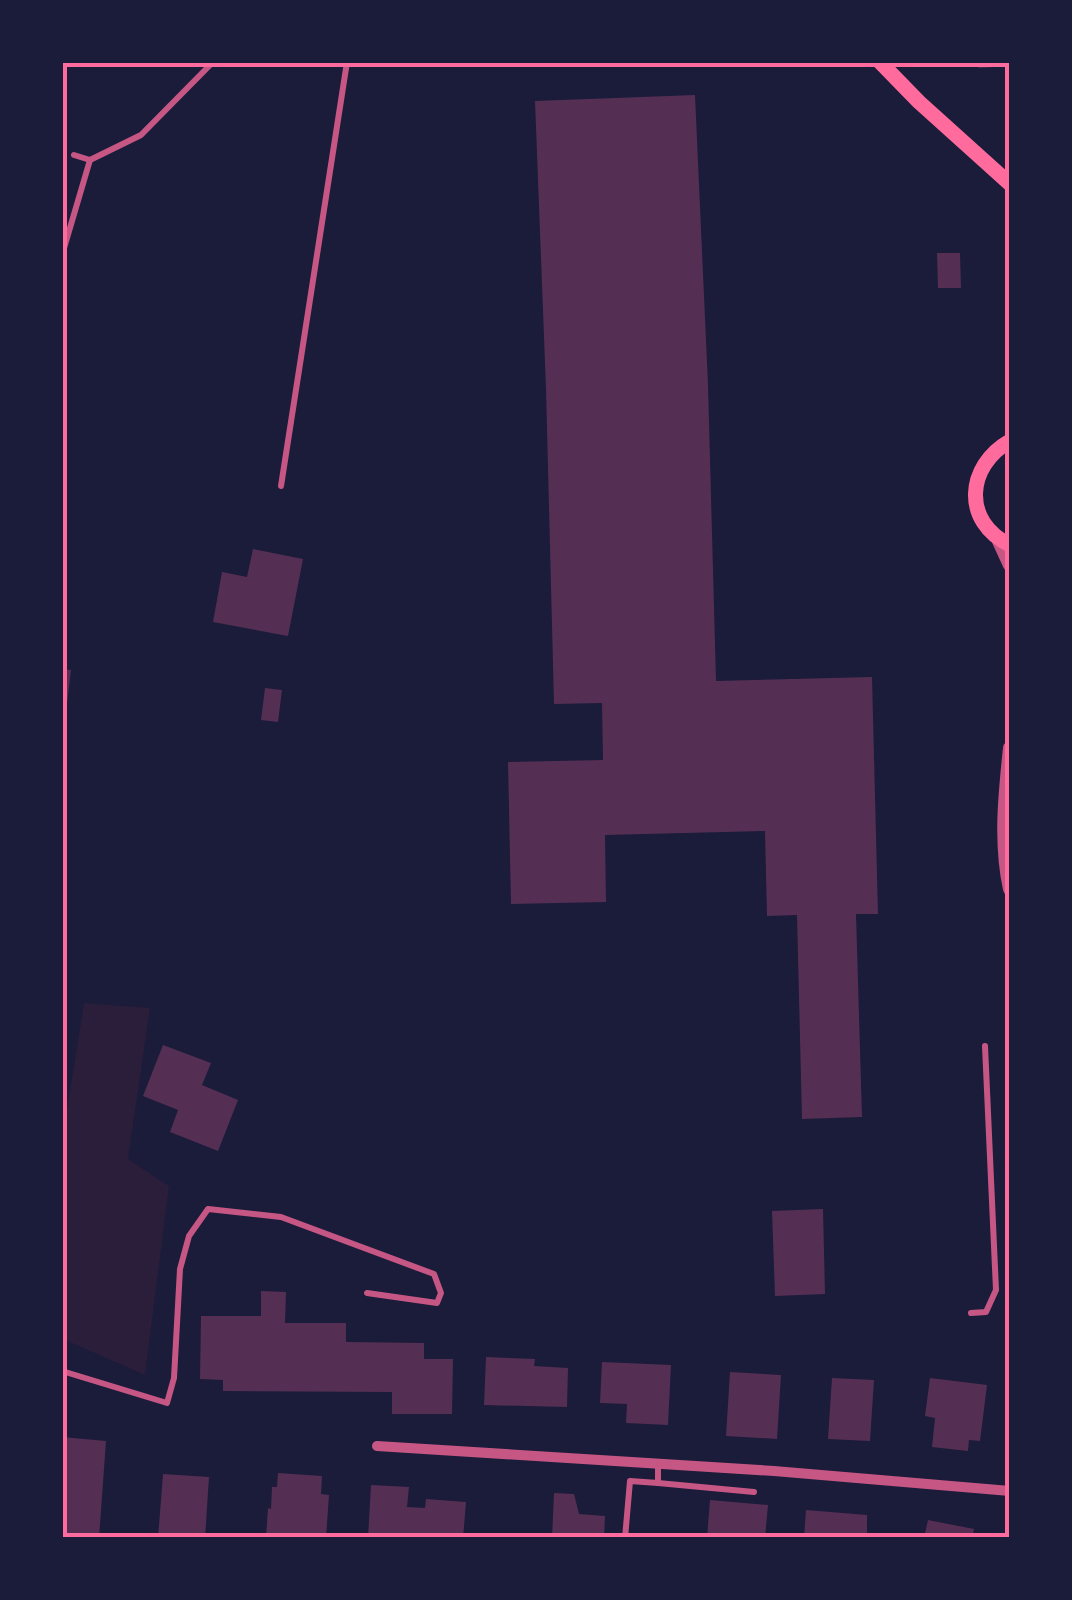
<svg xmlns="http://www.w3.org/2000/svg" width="1072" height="1600" font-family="'Source Sans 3',sans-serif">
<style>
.green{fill:#2a1e3b}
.building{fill:#542f53}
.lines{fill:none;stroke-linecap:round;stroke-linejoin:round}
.service{stroke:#c65784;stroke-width:6}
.minor{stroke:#c65784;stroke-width:10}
.tertiary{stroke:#c65784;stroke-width:14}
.secondary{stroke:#ff6b9d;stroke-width:15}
.neatline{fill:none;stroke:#ff6b9d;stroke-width:4}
</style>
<rect width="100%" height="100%" fill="#1b1b3a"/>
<polygon class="green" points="84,1003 150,1008 128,1159 169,1186 145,1375 63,1339 63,1135"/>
<g class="building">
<polygon points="974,62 1010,62 1010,66 979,68"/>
<polygon points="695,95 708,385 716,681 872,677 878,914 856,914 862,1117 802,1119 797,915 767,916 765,831 605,835 606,902 511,904 508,762 603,760 602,703 554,704 546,389 535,101"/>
<polygon points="937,253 960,253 961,288 938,288"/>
<polygon points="253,549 303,559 288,636 213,622 222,572 247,577"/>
<polygon points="62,669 71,670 65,721 62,721"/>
<polygon points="265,688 282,690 278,722 261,720"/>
<polygon points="163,1045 211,1063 202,1085 238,1100 218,1151 170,1132 178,1110 143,1096"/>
<polygon points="823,1209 825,1294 775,1296 772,1211"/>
<polygon points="261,1291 286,1292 285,1323 346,1323 346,1342 424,1343 424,1359 453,1359 452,1414 392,1414 392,1392 223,1391 223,1380 200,1379 201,1316 261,1316"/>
<polygon points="486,1357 535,1359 534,1366 568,1368 567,1407 484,1405"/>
<polygon points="602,1362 671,1365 668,1425 626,1423 627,1404 600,1403"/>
<polygon points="730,1372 781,1375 777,1439 726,1436"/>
<polygon points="832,1378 874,1380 870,1441 828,1439"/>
<polygon points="930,1378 987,1385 980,1441 969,1440 968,1451 932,1447 935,1418 925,1416"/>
<polygon points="62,1437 106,1441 99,1538 62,1538"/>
<polygon points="278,1473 322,1476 321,1494 329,1495 326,1538 266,1538 268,1508 271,1509 272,1487 277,1487"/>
<polygon points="163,1474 209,1477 205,1538 158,1538"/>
<polygon points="371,1485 409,1487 407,1507 425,1508 426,1499 466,1502 463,1538 368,1538"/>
<polygon points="554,1493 574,1494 579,1514 605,1516 604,1538 552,1538"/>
<polygon points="710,1500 768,1505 765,1538 707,1538"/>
<polygon points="806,1510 867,1515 867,1538 804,1538"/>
<polygon points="928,1520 974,1529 972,1538 924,1538"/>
</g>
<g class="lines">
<g class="service">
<polyline points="74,155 90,160 141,135 213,62"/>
<polyline points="62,255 90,160"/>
<polyline points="281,486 347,62"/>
<polyline points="971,1313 986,1312 996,1290 985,1046"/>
<polyline points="62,1371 167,1403 174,1378 180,1269 189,1236 208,1209 281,1217 434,1274 441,1293 437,1303 367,1293"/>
<polyline points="658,1483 754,1492"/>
<polyline points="625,1538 630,1481 658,1483 658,1465"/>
</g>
<polyline class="minor" points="377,1446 774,1471 1010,1491"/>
<g class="tertiary">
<polyline points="999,541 1010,565"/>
<path d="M1010,748c-5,47 -10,95 0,141"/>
</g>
<g class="secondary">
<polyline points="880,62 919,102 1010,184"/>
<path d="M1010,441c-44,25 -48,81 0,104"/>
</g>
</g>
<rect width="1072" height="1600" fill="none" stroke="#1b1b3a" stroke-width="130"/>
<rect x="65" y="65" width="942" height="1470" class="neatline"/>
</svg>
